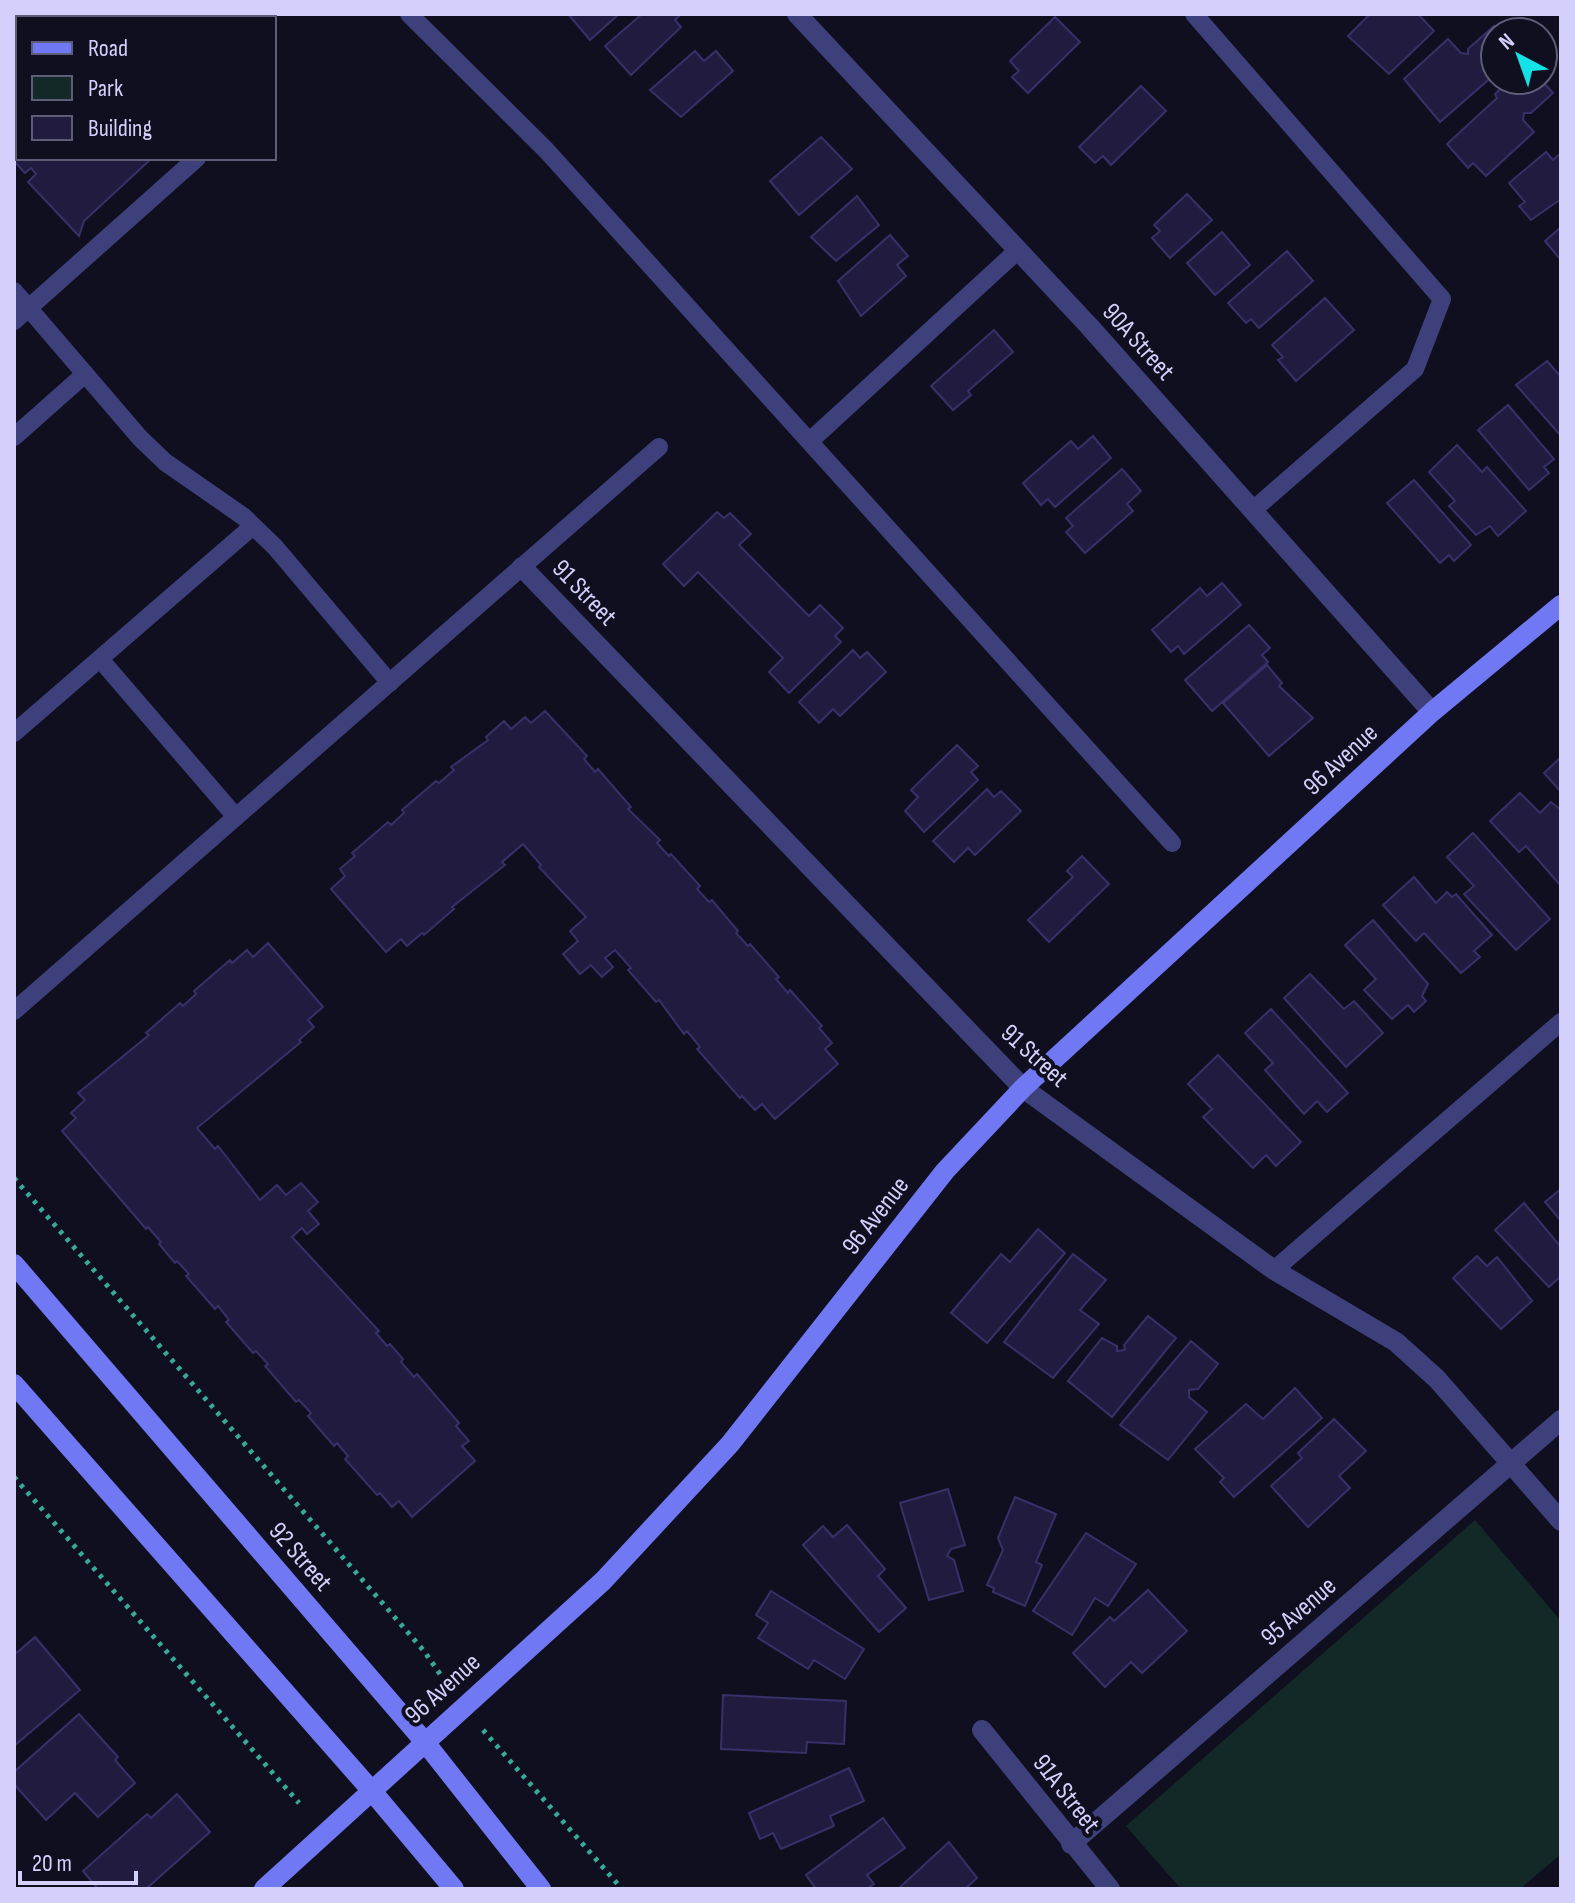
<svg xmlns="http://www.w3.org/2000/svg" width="1575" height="1903" font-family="'Sofia Sans Condensed',sans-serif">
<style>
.green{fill:#122927}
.building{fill:#211c3f;stroke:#373069;stroke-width:2}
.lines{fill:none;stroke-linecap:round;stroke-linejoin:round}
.path{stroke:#38a999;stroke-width:5;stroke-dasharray:4 6;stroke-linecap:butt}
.lane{stroke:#3e407b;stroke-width:18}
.street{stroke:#3e407b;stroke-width:20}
.secondary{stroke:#7078f3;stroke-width:20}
.labels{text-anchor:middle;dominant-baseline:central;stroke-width:8;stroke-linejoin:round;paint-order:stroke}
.street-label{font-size:26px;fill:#d3d1fb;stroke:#100f20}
</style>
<rect width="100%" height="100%" fill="#100f20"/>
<polygon class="green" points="1475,1520 1561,1621 1561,1854 1520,1889 1181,1889 1126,1826"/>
<g class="building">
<polygon points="14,14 35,14 38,18 18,18 18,158 152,158 84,221 79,236 28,182 36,174 31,168 25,173 14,161"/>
<polygon points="568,14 619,14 590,40"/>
<polygon points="642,14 681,14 675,20 681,27 631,75 605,46"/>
<polygon points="1370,14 1418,14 1434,31 1389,74 1348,36"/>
<polygon points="1055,17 1080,42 1028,93 1012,77 1019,71 1010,61"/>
<polygon points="1494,26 1499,32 1495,32 1495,74 1440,122 1404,79 1448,39 1461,53 1468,54 1468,49"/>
<polygon points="695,51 704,61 716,51 733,71 681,117 650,90"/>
<polygon points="1510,80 1541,80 1553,93 1531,113 1524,113 1523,120 1534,132 1486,176 1473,163 1468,168 1447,144 1497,98 1495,94"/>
<polygon points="1141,86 1166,111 1111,165 1103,156 1095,163 1079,147"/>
<polygon points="821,137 852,169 799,215 770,181"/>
<polygon points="1546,152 1553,160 1561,153 1561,199 1531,220 1519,206 1525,202 1509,183"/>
<polygon points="1187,194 1212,220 1170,258 1152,238 1160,231 1154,225"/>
<polygon points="857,196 879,225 836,261 811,237"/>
<polygon points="1561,227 1561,258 1560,259 1545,241"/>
<polygon points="1222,232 1250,265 1215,295 1187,263"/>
<polygon points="890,235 908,256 897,265 906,276 861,316 838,281"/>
<polygon points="1287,251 1313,281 1259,328 1251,319 1246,323 1228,303"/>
<polygon points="1325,298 1354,330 1296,381 1278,360 1283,357 1272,345"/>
<polygon points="994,330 1013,352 968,391 971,395 953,410 931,386"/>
<polygon points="1547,361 1561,377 1561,436 1516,385"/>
<polygon points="1508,405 1554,459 1544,467 1549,473 1529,490 1478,430"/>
<polygon points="1093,436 1111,458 1055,507 1048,499 1041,505 1023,483 1071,441 1078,449"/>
<polygon points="1457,445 1482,472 1487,467 1526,511 1498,536 1490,526 1476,535 1449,506 1455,501 1429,472"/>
<polygon points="1122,469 1141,491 1127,504 1133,511 1085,553 1066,532 1073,526 1066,518"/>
<polygon points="1414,480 1471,545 1454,561 1449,555 1440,563 1387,503"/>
<polygon points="717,512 724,518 730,513 751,534 739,545 809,616 820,605 843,628 835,636 841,642 789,693 769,672 783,658 698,572 684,586 663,564"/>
<polygon points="1222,583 1241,605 1184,654 1178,646 1171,652 1152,630 1200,588 1207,596"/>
<polygon points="1249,625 1270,648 1262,655 1268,662 1212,711 1185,680"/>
<polygon points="853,650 860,658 867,652 886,672 840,716 833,709 819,723 799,702"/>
<polygon points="1267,665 1282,683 1279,686 1313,718 1269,756 1223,703"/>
<polygon points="545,711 587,756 584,759 595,772 598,769 631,807 628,809 660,840 657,843 669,856 671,854 700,886 697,889 709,902 712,900 738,931 736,933 748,946 750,944 779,977 776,979 788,993 790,990 822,1026 819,1028 832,1043 825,1049 838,1064 775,1119 762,1104 755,1110 742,1096 740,1098 697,1049 700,1047 687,1031 684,1034 659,1000 656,1002 628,970 631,968 615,950 605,958 613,967 602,977 591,965 580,974 563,954 578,941 570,931 586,917 539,867 541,865 523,844 502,862 505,865 452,907 454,909 424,935 422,933 407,946 401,939 386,952 331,889 345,876 340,869 355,856 352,853 388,822 391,825 404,813 402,810 436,781 439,783 454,770 451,767 488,740 486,737 504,721 511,729 525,717 531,723"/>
<polygon points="957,745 978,766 971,772 978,780 924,832 905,811 918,797 911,790"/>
<polygon points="1561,757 1561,792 1544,773"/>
<polygon points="987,789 994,797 1001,791 1021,811 975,855 968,848 954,862 933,841"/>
<polygon points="1520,793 1540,813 1551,802 1561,810 1561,886 1526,846 1519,852 1490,821"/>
<polygon points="1473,833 1550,919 1516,950 1464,894 1474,886 1447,857"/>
<polygon points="1082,856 1109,884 1049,942 1028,920 1073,877 1067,871"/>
<polygon points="1414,877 1436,903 1447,892 1452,897 1456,894 1492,935 1474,951 1480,957 1461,973 1424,933 1416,941 1383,905"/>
<polygon points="1373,920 1428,984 1422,996 1426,1001 1414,1012 1408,1005 1392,1019 1364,990 1376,979 1345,945"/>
<polygon points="268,943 323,1007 308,1020 314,1027 299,1040 301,1042 197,1128 215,1149 218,1146 260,1200 277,1185 286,1195 301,1183 318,1202 308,1211 319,1224 307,1234 302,1228 292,1237 379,1331 376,1333 387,1346 390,1344 403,1359 401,1362 414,1377 417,1374 459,1423 456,1426 469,1441 462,1446 475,1461 412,1517 399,1501 392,1507 380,1493 377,1495 345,1459 348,1456 337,1443 334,1446 308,1416 311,1413 299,1400 296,1402 265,1366 268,1364 256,1351 253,1353 226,1322 229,1320 218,1306 215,1309 186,1276 189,1274 177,1261 175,1263 159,1244 161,1242 148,1227 146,1229 62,1131 76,1118 71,1113 85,1100 78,1093 149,1035 146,1033 180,1003 183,1006 196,994 194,991 230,960 232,963 247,950 253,957"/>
<polygon points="1310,974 1344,1009 1354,1001 1383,1033 1346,1067 1284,998"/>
<polygon points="1271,1009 1348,1093 1327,1112 1317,1101 1304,1114 1265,1070 1273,1063 1245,1033"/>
<polygon points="1218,1055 1301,1142 1276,1166 1266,1155 1253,1168 1203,1117 1212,1109 1188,1084"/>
<polygon points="1561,1189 1561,1221 1545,1202"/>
<polygon points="1524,1203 1561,1247 1561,1276 1549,1287 1495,1230"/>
<polygon points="1038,1229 1065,1253 987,1343 951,1313 1001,1254 1010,1262"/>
<polygon points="1073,1254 1106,1280 1080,1310 1099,1324 1053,1378 1004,1342"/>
<polygon points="1477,1256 1487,1266 1497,1257 1532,1301 1501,1329 1453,1278"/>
<polygon points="1148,1316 1176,1338 1112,1417 1068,1381 1102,1338 1117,1346 1117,1351 1125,1350 1124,1345"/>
<polygon points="1191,1341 1218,1364 1198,1389 1189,1390 1189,1397 1207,1412 1168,1460 1120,1425"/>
<polygon points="1295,1388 1322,1418 1234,1497 1220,1482 1224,1478 1195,1449 1246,1404 1263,1419"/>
<polygon points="1334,1419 1366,1451 1339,1476 1350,1488 1308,1527 1271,1486 1302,1458 1298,1453"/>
<polygon points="948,1489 965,1545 951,1549 947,1556 954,1560 963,1591 929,1600 900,1503"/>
<polygon points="1015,1497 1056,1514 1036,1562 1042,1565 1025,1606 993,1592 994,1588 987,1585 1003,1550 998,1538"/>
<polygon points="847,1525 885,1569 878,1576 906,1608 879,1632 803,1545 823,1526 833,1537"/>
<polygon points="1086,1533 1136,1564 1108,1606 1095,1598 1072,1635 1033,1611"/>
<polygon points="1148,1590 1187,1631 1142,1673 1131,1662 1105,1687 1073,1653 1110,1617 1114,1621"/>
<polygon points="771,1591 864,1649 845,1679 814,1660 808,1669 758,1638 768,1623 756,1615"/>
<polygon points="35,1637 80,1690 14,1746 14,1655"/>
<polygon points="723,1695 846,1701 844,1744 807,1742 806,1753 721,1749"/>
<polygon points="79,1714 118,1757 115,1760 135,1783 98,1817 75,1793 46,1820 14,1784 14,1772"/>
<polygon points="849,1768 864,1801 830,1816 834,1826 781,1849 773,1833 760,1839 749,1813"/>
<polygon points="177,1794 210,1832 146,1889 98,1889 83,1871 147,1814 151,1818"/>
<polygon points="883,1818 905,1848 867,1875 874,1884 866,1889 816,1889 806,1875"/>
<polygon points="949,1842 977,1878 965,1889 898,1889"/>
</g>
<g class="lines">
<g class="path">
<polyline points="14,1178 424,1651 447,1684"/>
<polyline points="14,1477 299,1803"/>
<polyline points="483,1730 622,1889"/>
</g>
<g class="lane">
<polyline points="212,14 215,18"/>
<polyline points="409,14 546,150 1172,843"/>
<polyline points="1194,14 1442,299 1415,369 1253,510"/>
<polyline points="14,291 140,438 165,462 244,517 275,547 390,683"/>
<polyline points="14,321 197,158"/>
<polyline points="14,437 85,374"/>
<polyline points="810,441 1018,250"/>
<polyline points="100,659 236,817"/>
<polyline points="14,733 253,526"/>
<polyline points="14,1011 659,447"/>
<polyline points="1274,1270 1561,1022"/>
</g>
<g class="street">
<polyline points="797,14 1089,326 1432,712"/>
<polyline points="522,567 1023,1088 1274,1270 1396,1342 1437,1379 1561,1521"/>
<polyline points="982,1730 1110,1889"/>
<polyline points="1071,1844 1561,1420"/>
</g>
<g class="secondary">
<polyline points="14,1264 424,1741 541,1889"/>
<polyline points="14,1384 371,1790 454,1889"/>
<polyline points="264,1889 603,1581 730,1444 945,1171 1023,1088 1432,712 1561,605"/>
</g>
</g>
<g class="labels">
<g class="street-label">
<text transform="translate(1138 342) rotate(48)">90A Street</text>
<text transform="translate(584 593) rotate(46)">91 Street</text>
<text transform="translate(1341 760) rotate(-43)">96 Avenue</text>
<text transform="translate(1034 1056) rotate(42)">91 Street</text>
<text transform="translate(876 1216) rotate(-52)">96 Avenue</text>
<text transform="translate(300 1557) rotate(49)">92 Street</text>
<text transform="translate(1299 1612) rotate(-41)">95 Avenue</text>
<text transform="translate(443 1689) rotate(-42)">96 Avenue</text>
<text transform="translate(1066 1794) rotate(52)">91A Street</text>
</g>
</g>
<rect width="1575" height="1903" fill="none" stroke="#d3d1fb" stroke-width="32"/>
<rect x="16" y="16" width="260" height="144" fill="#100f20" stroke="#5e5d78" stroke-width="2"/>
<rect x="32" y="42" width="40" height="12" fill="#7078f3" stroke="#5e5d78" stroke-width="2"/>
<text x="88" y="56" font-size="24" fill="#d3d1fb">Road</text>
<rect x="32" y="76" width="40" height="24" fill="#122927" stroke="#5e5d78" stroke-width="2"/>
<text x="88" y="96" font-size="24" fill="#d3d1fb">Park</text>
<rect x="32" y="116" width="40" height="24" fill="#211c3f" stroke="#5e5d78" stroke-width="2"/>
<text x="88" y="136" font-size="24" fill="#d3d1fb">Building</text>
<g transform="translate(1519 56) rotate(319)"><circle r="38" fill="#100f20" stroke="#5e5d78" stroke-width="2"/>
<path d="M0-6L14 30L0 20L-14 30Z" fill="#13e2e6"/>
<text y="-12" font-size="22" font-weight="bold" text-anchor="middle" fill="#d3d1fb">N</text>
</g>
<path d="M20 1871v12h116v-12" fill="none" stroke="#d3d1fb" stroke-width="4"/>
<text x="32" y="1871" font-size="24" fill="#d3d1fb" stroke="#100f20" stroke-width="6" paint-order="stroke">20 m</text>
</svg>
